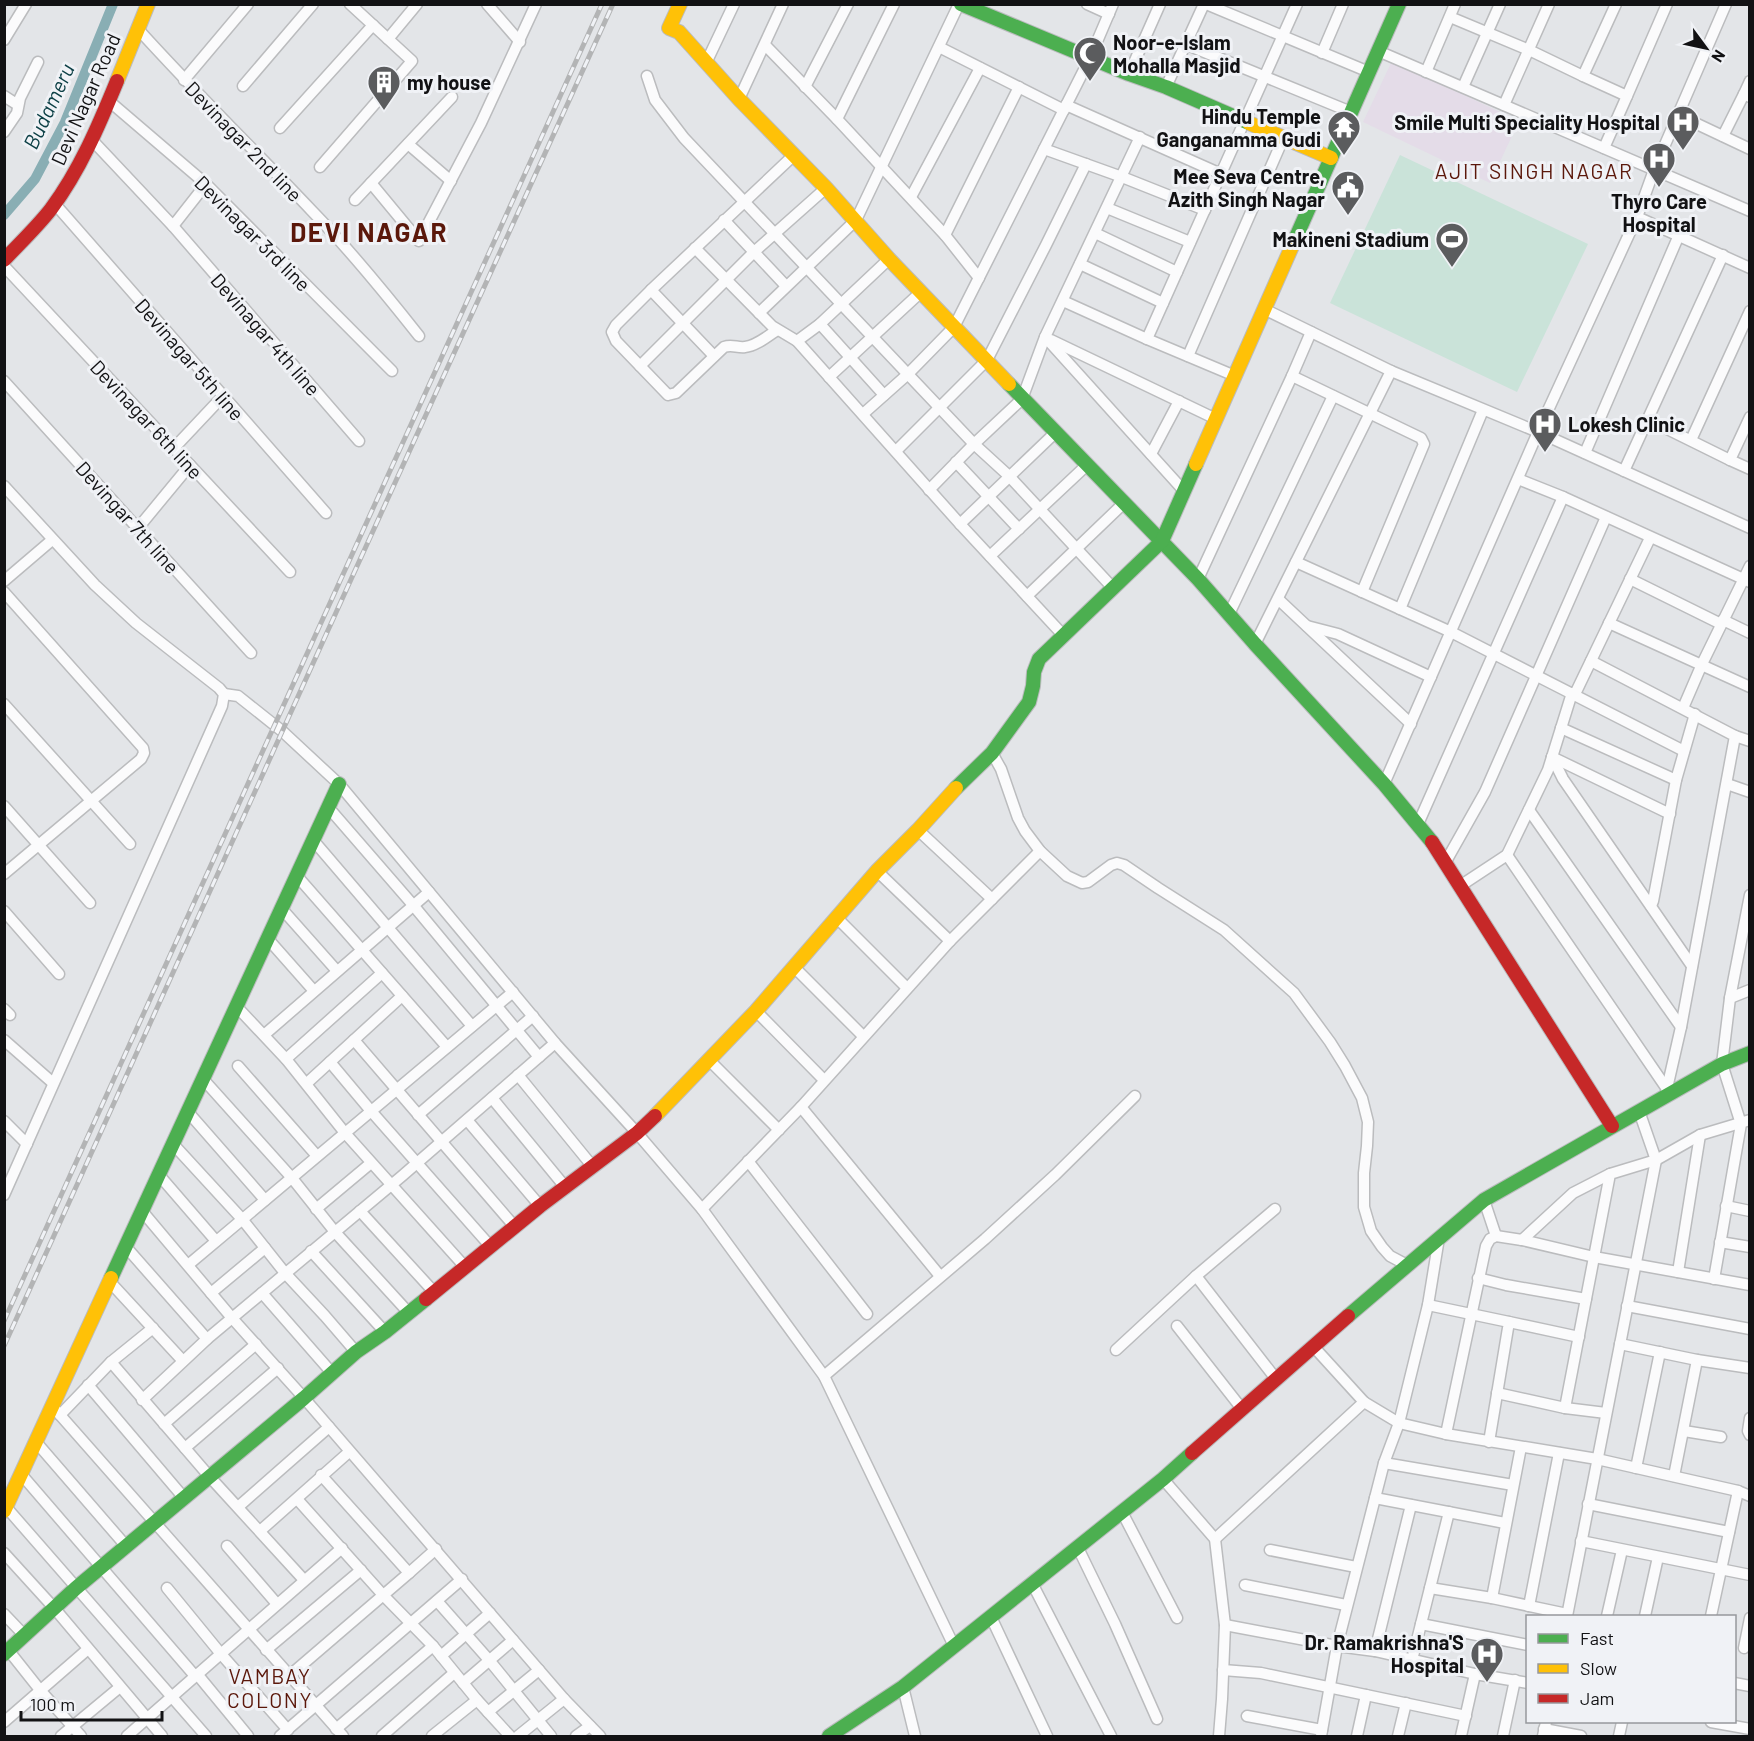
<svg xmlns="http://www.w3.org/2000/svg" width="1754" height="1741" font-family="Barlow,sans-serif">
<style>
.education{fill:#e4dce8}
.green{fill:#cae3d9}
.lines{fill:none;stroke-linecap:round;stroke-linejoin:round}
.canal{stroke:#89aeb4;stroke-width:10}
.street-casing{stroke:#bbbcbe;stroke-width:13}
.fast-casing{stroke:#bbbcbe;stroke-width:16}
.slow-casing{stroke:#bbbcbe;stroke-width:16}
.jam-casing{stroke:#bbbcbe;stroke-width:16}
.street{stroke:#fbfbfc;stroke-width:10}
.fast{stroke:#4caf50;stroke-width:14}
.slow{stroke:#ffc107;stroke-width:14}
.jam{stroke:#c62828;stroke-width:14}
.rail-casing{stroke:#b3b4b5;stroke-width:5}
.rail{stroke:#f0f2f6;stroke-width:3;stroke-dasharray:9;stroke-linecap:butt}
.labels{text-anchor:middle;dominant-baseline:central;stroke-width:6;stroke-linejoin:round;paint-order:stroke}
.poi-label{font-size:20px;font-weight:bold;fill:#121214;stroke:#f0f2f6;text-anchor:end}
.street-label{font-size:20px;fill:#121214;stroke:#f0f2f6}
.water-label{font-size:21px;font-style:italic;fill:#0d4046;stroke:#f0f2f6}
.neighbourhood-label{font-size:21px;letter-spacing:1.5px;fill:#5b180b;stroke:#f0f2f6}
.district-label{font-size:26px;font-weight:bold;letter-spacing:1.5px;fill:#5b180b;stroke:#f0f2f6}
</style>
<rect width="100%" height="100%" fill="#e3e5e8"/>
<polygon class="education" points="1392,61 1519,121 1490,183 1363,122"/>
<polygon class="green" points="1400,155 1588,244 1517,392 1330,303"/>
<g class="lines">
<polyline class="canal" points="4,215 35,179 65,122 113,4"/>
<defs>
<g id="street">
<polyline points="487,4 520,42"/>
<polyline points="1087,4 1109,14"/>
<polyline points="1206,4 1369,72"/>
<polyline points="1616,4 1583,76 1627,96 1667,4"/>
<polyline points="1450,17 1529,50 1583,76"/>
<path d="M138,29c56,62 116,121 174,182 38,39 73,82 107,125"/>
<polyline points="388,39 417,4"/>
<polyline points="4,40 26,4"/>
<polyline points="1185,44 1351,112"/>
<polyline points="765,45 837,119 945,235"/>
<polyline points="939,47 1064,110"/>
<polyline points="1378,51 1750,211"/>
<polyline points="1322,53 1343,4"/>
<polyline points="706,63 734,4"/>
<polyline points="1426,72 1455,4"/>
<polyline points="1129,74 1160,4"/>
<polyline points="647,76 655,100 684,138 974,444 1009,476 1112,587"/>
<polyline points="184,80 248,4"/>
<polyline points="243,86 313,4"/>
<polyline points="805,87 848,4"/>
<polyline points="1166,87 1204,4"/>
<polyline points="1463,87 1500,4"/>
<polyline points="1744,94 1750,81"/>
<polyline points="4,96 18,105"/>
<polyline points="739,99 783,4"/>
<polyline points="109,101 206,184 392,371"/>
<polyline points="1066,105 1221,174"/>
<polyline points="1504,105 1549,4"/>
<polyline points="1678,115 1750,149"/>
<polyline points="837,119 894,4"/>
<polyline points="280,128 373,25"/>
<polyline points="4,132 17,113 20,98 38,62"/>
<polyline points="1723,136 1744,94 1750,97"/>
<polyline points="92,140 173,226 206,184"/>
<polyline points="408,144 451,181"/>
<polyline points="1604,148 1627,96"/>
<polyline points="1044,149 1122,177 1205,210"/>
<polyline points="320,167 412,61 350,4"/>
<polyline points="371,183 419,241 481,123 536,4"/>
<polyline points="911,197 980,68"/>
<polyline points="355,200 452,97"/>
<polyline points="55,204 326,513"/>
<polyline points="1107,208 1190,242"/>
<polyline points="1637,217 1750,268"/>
<polyline points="724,220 786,286"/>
<polyline points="173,226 359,441"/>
<polyline points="1095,233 1177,272"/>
<polyline points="695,248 772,326 797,341 960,524 1063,635"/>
<polyline points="1080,264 1163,303"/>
<polyline points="4,266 290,572"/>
<polyline points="979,278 945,235 1019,87"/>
<polyline points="651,290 714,356"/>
<polyline points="1063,301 1147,339"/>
<polyline points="1264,309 1391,371 1538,432 1750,528"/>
<polyline points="759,313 856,220 959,4"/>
<polyline points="820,324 884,395"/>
<path d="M777,330c-9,6 -21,16 -32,17 -8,1 -13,-3 -21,0l-48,46 -8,2 -52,-54 -4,-9 4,-7 35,-35 143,-135"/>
<polyline points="1045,337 1184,491"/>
<polyline points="1051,340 1216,419"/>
<polyline points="797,341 820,324 889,259"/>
<polyline points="1188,356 1283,139"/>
<polyline points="640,366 754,252 826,188"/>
<polyline points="1235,376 1147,339 1297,4"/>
<polyline points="1292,376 1311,332"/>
<polyline points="829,377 921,292"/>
<polyline points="4,381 251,653"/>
<polyline points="863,414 908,374 954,327 1090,58 1113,4"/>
<polyline points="1750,417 1730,460 1750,469"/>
<polyline points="1649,420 1730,460"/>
<polyline points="1691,440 1750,311"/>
<polyline points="174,448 223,396"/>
<polyline points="896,451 987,360 1046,245 1086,164"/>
<polyline points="1585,453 1679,235"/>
<polyline points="1151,454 1179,401"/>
<polyline points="956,462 1019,529"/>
<polyline points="1624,471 1723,255"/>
<polyline points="1518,479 1563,497 1750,582"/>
<polyline points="4,486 95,585 136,623 219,688 224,694 222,706 4,1195"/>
<polyline points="929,490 974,444 1022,399 1045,337 1140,137"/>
<polyline points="960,524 1056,432"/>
<polyline points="138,528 190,465"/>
<polyline points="990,556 1088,464"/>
<polyline points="1296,562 1451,632 1684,751"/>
<polyline points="1198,579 1292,376 1421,438 1424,444 1362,592"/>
<polyline points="1630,579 1721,624"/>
<polyline points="4,581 52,540"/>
<polyline points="4,592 143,748 144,753 141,759 4,874"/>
<polyline points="1027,596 1125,502"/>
<polyline points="1278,599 1411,724"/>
<polyline points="1400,609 1483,410"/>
<polyline points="1229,614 1333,396"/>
<polyline points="1723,620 1750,633"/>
<polyline points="1609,623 1750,687"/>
<polyline points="1307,626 1338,634 1431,677"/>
<polyline points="1255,644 1391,371"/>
<polyline points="1591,661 1735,736 1681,1027 1665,1097"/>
<polyline points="224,694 238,696 282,731 339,784 555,1043 637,1133 702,1209 824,1376 954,1646"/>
<polyline points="1575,694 1650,538"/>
<polyline points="4,704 130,844"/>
<polyline points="1683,708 1702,664 1750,566"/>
<polyline points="1561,728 1676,780"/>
<polyline points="1735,736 1750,741"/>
<polyline points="992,753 1001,769 1018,818 1025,831 1040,851 1067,876 1082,883 1088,882 1111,865 1117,863 1124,865 1158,888 1224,930 1294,993 1330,1042 1345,1066 1362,1098 1368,1122 1367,1146 1364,1173 1364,1207 1371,1231 1382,1247 1390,1256 1407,1265"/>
<polyline points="1552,757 1563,779 1692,966"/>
<polyline points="1552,757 1670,814"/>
<polyline points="1384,784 1538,432 1637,217 1654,170 1726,4"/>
<polyline points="1727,784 1750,792"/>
<polyline points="4,806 90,903"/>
<polyline points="328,807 413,905 539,1057"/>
<polyline points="1529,810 1681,1027"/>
<polyline points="1418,824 1563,497"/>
<polyline points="918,830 992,899"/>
<polyline points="313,840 472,1026"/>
<polyline points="1507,855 1548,770 1572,693"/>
<polyline points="1445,863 1485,792 1606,517"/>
<polyline points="877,871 950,941"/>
<polyline points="297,876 447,1047"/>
<polyline points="1460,886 1507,855 1667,1089"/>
<polyline points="1651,906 1653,901 1676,780 1695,714"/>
<polyline points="282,909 337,971"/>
<polyline points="4,911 59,974"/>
<polyline points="837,918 907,988"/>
<polyline points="268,939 314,991"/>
<polyline points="794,967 863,1036"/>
<polyline points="1730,998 1750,990"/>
<polyline points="237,1007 286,1059 345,1133 466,1268"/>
<polyline points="4,1009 10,1015"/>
<polyline points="756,1011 824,1080"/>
<polyline points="264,1035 429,892"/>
<polyline points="4,1040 53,1083"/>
<polyline points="354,1040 515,1227"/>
<polyline points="286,1059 382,973"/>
<polyline points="709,1060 779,1130"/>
<polyline points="330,1062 371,1111 491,1247"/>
<polyline points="238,1066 317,1156"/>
<polyline points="518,1075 593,1167"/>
<polyline points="203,1079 292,1178 335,1232 408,1312"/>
<polyline points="307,1083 402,996"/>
<polyline points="492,1098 566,1188"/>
<polyline points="801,1107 940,1276"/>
<polyline points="188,1112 265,1200"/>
<polyline points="418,1115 533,1016"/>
<polyline points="467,1120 540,1206"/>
<polyline points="4,1121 27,1144"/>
<polyline points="173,1144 242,1219 285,1273 325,1316 356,1352"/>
<polyline points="748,1161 867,1314"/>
<polyline points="159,1175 216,1241"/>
<polyline points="1484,1200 1496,1236"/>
<polyline points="1726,1206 1750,1211"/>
<polyline points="316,1209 371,1163"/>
<polyline points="702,1209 801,1107 950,941 1040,851"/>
<polyline points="142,1211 232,1318 304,1398 564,1699 600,1736"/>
<polyline points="360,1211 434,1292"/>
<polyline points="1522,1240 1573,1193 1610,1174"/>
<polyline points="1720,1242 1750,1247"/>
<polyline points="126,1247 207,1339"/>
<polyline points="311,1251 385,1332"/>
<polyline points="188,1265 513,992"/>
<polyline points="1678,1272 1700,1135"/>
<polyline points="1196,1276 1276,1379"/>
<polyline points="1478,1278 1506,1285 1586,1299"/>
<polyline points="1714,1279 1741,1124 1722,1064 1730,998 1750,895"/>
<polyline points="110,1282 183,1361"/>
<polyline points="211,1293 265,1248"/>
<polyline points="262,1293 332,1373"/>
<polyline points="1428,1305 1509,1322 1489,1442"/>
<polyline points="1627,1306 1750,1329"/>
<polyline points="1509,1322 1579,1337"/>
<polyline points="1177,1326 1242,1409"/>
<polyline points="1620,1344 1697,1360 1750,1368"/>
<polyline points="1313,1346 1364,1402 1399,1423 1446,1434 1597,1459 1738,1491 1750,1496"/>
<polyline points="1116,1350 1196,1276 1275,1209"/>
<polyline points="111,1362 209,1476 304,1580"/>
<polyline points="824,1376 985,1239 1055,1175 1135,1096"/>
<polyline points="88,1385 184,1498"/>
<polyline points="1497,1393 1565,1408 1606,1413"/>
<polyline points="142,1400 207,1339 402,1176 555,1043"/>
<polyline points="53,1407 343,1736"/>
<polyline points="1565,1408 1610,1174 1656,1160 1700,1135 1750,1120"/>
<polyline points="60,1415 111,1362 153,1328"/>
<polyline points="1750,1418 1748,1431 1750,1435"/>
<polyline points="164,1424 256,1344"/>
<polyline points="1684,1431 1721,1437"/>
<polyline points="1446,1434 1486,1246 1490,1239 1496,1236 1522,1240 1594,1257 1750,1285"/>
<polyline points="36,1442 126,1546"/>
<polyline points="185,1448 278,1368"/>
<polyline points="1384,1463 1513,1485"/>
<polyline points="1636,1468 1660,1352"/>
<polyline points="21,1474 195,1676"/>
<polyline points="321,1475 409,1573 436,1549"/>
<polyline points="1674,1476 1697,1360"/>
<polyline points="1163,1479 1215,1539 1225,1625 1222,1699 1219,1736"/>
<polyline points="1375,1498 1505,1523"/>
<polyline points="297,1499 383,1595 433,1646 477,1700 510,1736"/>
<polyline points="1588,1504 1729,1532"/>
<polyline points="6,1507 206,1736"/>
<polyline points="238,1507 329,1427"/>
<polyline points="1122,1512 1177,1618"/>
<polyline points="260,1531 349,1452"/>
<polyline points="1215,1539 1364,1402"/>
<polyline points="1581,1541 1750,1575"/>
<polyline points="227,1546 277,1604"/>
<polyline points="1078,1548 1115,1624 1157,1719"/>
<polyline points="1270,1550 1356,1567"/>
<polyline points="4,1553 55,1609 162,1736"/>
<polyline points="1033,1585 1111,1736"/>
<polyline points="1245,1585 1346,1605"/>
<polyline points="167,1588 221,1654 288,1730"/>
<polyline points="1430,1588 1492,1598 1567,1614"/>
<polyline points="1492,1598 1521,1447"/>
<polyline points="437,1601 489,1660 551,1736"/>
<polyline points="1529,1606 1559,1453"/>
<polyline points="4,1614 24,1635"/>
<polyline points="1567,1616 1656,1160 1639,1111"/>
<polyline points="1607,1616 1622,1550"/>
<polyline points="1645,1616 1658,1557"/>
<polyline points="1711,1616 1738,1491"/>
<polyline points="991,1617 1047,1736"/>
<polyline points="1421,1624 1528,1645"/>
<polyline points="1225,1625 1337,1646 1375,1651 1475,1674 1528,1683"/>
<polyline points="1744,1648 1750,1618"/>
<polyline points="266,1650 361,1570"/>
<polyline points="9,1651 40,1690 81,1736"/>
<polyline points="1375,1651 1411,1505"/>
<polyline points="441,1656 490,1613"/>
<polyline points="1412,1660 1449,1512"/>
<polyline points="1223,1670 1261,1673 1466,1716"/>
<polyline points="197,1674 248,1736"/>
<polyline points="289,1676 409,1573"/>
<polyline points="463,1683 513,1640"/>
<polyline points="1734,1683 1750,1686"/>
<polyline points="903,1687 915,1736"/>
<polyline points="488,1712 539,1670"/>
<polyline points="1247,1716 1322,1730"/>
<polyline points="4,1722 88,1649"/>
<polyline points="1711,1722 1750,1729"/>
<polyline points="336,1729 433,1646"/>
<polyline points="1544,1729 1581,1736"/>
<polyline points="61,1736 120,1687"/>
<polyline points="127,1736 342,1548"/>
<polyline points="280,1736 462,1579"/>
<polyline points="382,1736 454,1673"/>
<polyline points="432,1736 477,1700"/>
<polyline points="518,1736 564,1699"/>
<polyline points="576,1736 590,1726"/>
<polyline points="1321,1736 1337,1646 1384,1463 1399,1423 1428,1305 1439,1238"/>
<polyline points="1357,1736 1366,1695"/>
<polyline points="1398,1736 1406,1703"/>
<polyline points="1461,1736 1475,1674"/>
<polyline points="1503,1736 1515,1680"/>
<polyline points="1543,1736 1546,1722"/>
<polyline points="1619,1736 1622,1722"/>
</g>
<g id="fast">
<polyline points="961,4 1129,74 1166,87 1249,123"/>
<polyline points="1293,244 1399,4"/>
<polyline points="1009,384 1198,579 1255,644 1384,784 1432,842"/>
<polyline points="956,788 992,753 1029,702 1033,686 1034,672 1039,659 1162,541 1196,464"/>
<polyline points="111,1278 339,784"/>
<polyline points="1348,1316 1484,1200 1722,1064 1750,1053"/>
<polyline points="4,1654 76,1588 304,1398 356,1352 385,1332 426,1299"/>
<polyline points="829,1736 903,1687 1163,1479 1192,1453"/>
</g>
<g id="slow">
<polyline points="680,4 669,28 679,32 739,99 826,188 889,259 1009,384"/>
<polyline points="117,81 148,4"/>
<polyline points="1249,123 1331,158"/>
<polyline points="1196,464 1293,244"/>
<polyline points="655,1116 756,1011 877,871 918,830 956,788"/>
<polyline points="4,1511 111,1278"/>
</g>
<g id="jam">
<path d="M4,260c16,-17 33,-33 47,-51 29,-39 48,-84 66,-128"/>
<polyline points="1432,842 1612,1126"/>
<polyline points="426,1299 540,1206 637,1133 655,1116"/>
<polyline points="1192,1453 1348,1316"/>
</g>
</defs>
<use href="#street" class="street-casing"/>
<use href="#fast" class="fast-casing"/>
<use href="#slow" class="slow-casing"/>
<use href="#jam" class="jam-casing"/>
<use href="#street" class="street"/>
<use href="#fast" class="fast"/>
<use href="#slow" class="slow"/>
<use href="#jam" class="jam"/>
<defs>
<g id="rail">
<polyline points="4,1321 602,4"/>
<polyline points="4,1346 353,575 613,4"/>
</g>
</defs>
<use href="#rail" class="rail-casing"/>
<use href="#rail" class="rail"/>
</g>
<defs>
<symbol id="mosque-pin" viewBox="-11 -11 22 30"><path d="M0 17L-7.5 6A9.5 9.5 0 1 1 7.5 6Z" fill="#5b5c5e" stroke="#f0f2f6"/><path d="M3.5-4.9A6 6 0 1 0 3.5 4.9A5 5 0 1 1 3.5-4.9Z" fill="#fff"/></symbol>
<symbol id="building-pin" viewBox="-11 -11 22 30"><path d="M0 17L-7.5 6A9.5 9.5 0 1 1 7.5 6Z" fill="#5b5c5e" stroke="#f0f2f6"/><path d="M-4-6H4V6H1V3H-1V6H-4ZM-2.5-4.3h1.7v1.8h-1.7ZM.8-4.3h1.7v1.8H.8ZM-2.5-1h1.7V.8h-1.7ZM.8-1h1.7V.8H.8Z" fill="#fff"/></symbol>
<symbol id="hospital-pin" viewBox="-11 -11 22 30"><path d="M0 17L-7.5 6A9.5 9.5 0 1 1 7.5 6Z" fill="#5b5c5e" stroke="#f0f2f6"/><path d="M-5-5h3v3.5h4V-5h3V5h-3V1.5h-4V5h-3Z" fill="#fff"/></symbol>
<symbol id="temple-pin" viewBox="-11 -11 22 30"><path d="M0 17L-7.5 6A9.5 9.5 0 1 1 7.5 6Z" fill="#5b5c5e" stroke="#f0f2f6"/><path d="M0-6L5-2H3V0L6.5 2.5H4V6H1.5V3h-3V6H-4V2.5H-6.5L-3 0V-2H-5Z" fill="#fff"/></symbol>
<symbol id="civic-pin" viewBox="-11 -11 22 30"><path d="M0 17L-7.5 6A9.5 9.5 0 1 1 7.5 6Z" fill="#5b5c5e" stroke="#f0f2f6"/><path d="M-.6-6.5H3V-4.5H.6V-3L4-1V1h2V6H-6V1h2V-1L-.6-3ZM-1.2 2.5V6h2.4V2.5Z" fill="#fff"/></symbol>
<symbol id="stadium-pin" viewBox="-11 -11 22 30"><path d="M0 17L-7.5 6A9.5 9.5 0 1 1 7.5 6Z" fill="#5b5c5e" stroke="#f0f2f6"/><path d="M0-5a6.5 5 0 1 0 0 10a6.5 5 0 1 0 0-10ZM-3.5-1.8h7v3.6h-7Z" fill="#fff"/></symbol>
</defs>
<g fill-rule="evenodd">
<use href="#mosque-pin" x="1071" y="34" width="38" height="52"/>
<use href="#building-pin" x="365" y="63" width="38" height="52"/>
<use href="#hospital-pin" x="1664" y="103" width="38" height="52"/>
<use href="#temple-pin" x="1325" y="108" width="38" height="52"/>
<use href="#hospital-pin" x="1640" y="140" width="38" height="52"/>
<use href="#civic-pin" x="1329" y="168" width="38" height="52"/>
<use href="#stadium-pin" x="1433" y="220" width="38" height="52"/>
<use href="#hospital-pin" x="1526" y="405" width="38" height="52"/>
<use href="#hospital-pin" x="1468" y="1635" width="38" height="52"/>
</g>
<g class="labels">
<g class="poi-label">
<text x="1113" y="42" text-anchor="start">Noor-e-Islam<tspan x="1113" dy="23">Mohalla Masjid</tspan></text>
<text x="407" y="82" text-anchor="start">my house</text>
<text x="1321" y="116">Hindu Temple<tspan x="1321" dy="23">Ganganamma Gudi</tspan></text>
<text x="1660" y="122">Smile Multi Speciality Hospital</text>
<text x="1325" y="176">Mee Seva Centre,<tspan x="1325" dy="23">Azith Singh Nagar</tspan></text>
<text x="1659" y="201" text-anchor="middle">Thyro Care<tspan x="1659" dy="23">Hospital</tspan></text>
<text x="1429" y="239">Makineni Stadium</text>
<text x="1568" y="424" text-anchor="start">Lokesh Clinic</text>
<text x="1464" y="1642">Dr. Ramakrishna'S<tspan x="1464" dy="23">Hospital</tspan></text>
</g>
<g class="street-label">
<text transform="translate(85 99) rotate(-66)">Devi Nagar Road</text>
<text transform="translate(244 141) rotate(46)">Devinagar 2nd line</text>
<text transform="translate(253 233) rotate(45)">Devinagar 3rd line</text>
<text transform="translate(266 334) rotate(49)">Devinagar 4th line</text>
<text transform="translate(190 359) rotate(49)">Devinagar 5th line</text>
<text transform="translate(147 419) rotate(47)">Devinagar 6th line</text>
<text transform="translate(128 517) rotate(48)">Devingar 7th line</text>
</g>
<g class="water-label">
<text transform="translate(48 106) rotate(-65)">Budameru</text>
</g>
<g class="neighbourhood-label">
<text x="1534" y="170">AJIT SINGH NAGAR</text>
<text x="270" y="1675">VAMBAY<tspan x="270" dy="24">COLONY</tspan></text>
</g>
<g class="district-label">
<text x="369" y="231">DEVI NAGAR</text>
</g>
</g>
<rect width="1754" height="1741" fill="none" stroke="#121214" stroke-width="12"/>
<rect x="1526" y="1615" width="210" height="108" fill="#f0f2f6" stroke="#97989c" stroke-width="1.5"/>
<rect x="1538" y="1634" width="30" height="9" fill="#4caf50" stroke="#97989c" stroke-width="1.5"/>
<text x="1580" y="1645" font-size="18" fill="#121214">Fast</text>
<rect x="1538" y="1664" width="30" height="9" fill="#ffc107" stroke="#97989c" stroke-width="1.5"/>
<text x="1580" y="1675" font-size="18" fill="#121214">Slow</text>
<rect x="1538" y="1694" width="30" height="9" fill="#c62828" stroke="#97989c" stroke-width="1.5"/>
<text x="1580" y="1705" font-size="18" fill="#121214">Jam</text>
<g transform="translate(1706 48) rotate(123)" stroke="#f0f2f6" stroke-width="4.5" paint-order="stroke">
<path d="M0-4.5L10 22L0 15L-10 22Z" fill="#121214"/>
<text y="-9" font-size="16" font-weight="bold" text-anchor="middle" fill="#121214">N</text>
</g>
<path d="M21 1711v9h141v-9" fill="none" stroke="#121214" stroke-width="3"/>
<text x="30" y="1711" font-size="18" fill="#121214" stroke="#f0f2f6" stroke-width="4.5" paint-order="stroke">100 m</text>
</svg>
